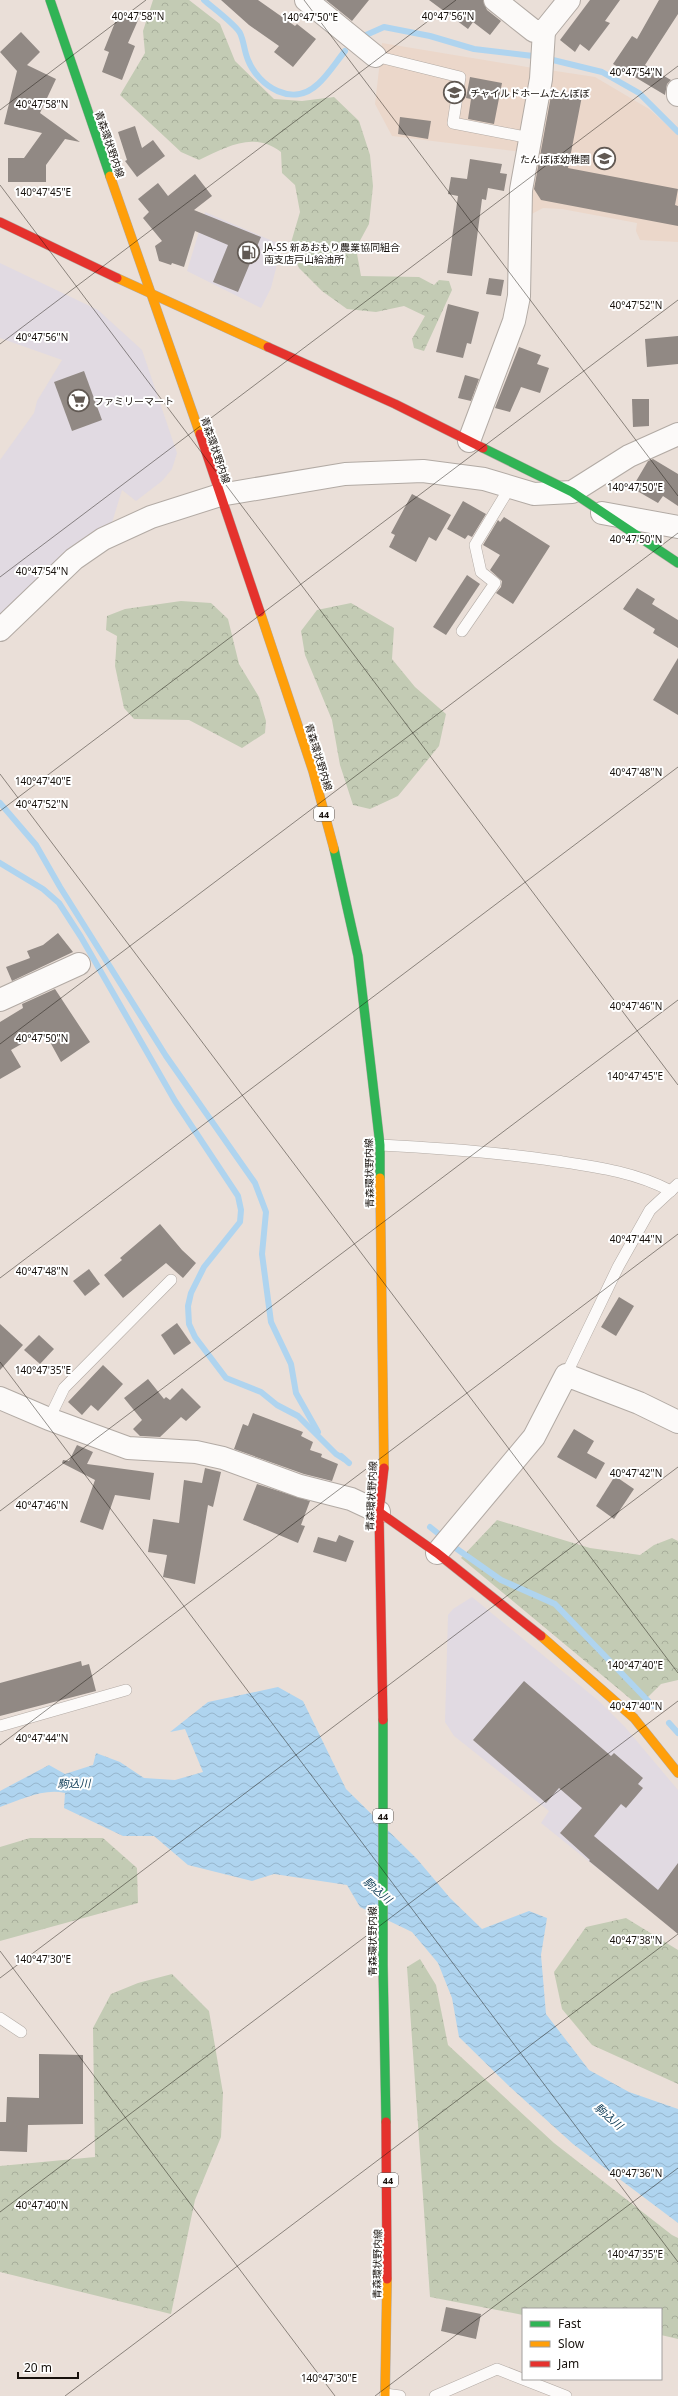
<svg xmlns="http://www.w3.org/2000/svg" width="678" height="2396" font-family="'Noto Sans','Noto Sans JP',sans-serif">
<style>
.commercial{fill:#e1dae2}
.built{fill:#ebd7ca}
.forest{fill:url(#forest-crowns)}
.water{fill:url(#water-waves)}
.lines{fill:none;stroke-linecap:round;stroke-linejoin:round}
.stream{stroke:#afd4ef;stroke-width:6}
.building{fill:#918984}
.lane-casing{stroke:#b2aaa4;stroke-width:12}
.street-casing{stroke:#b2aaa4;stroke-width:24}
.fast-casing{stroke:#b2aaa4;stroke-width:10}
.slow-casing{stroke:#b2aaa4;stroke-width:10}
.jam-casing{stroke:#b2aaa4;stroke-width:10}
.lane{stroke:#fcfaf9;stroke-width:11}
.street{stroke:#fcfaf9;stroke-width:22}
.fast{stroke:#30b455;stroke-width:9}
.slow{stroke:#ff9f0a;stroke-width:9}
.jam{stroke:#e5322d;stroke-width:9}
.ticks{fill:none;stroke:#17110c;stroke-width:1;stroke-opacity:0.45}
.labels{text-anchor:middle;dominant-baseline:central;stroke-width:4;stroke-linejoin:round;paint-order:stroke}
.shield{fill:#fff;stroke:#5d5855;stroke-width:1}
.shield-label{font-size:9px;font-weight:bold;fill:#17110c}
.poi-label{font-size:10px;fill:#17110c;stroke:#fff;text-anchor:start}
.street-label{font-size:10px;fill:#17110c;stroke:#fff}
.water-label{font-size:11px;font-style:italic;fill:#0a3854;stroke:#fff}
.ticks-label{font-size:10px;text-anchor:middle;fill:#17110c;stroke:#fff;stroke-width:4;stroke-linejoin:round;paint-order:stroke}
</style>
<defs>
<pattern id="forest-crowns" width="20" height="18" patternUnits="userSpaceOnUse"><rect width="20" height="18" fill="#c3cbb4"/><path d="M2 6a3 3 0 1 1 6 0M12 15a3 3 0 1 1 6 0" fill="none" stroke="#a7ad9a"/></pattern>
<pattern id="water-waves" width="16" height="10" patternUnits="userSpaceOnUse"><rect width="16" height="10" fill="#afd4ef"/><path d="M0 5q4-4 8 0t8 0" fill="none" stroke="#96b5cc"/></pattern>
</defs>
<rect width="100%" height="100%" fill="#eadfd8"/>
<g class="commercial">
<polygon points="205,212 282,245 271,288 261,308 187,271"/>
<polygon points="0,263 98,310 142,350 177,453 172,469 162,481 136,501 122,490 111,526 0,621 0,460 34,413 37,401 62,360 0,338"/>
<polygon points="472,1597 600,1702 625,1727 678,1790 678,1933 541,1823 549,1811 454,1736 445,1722 448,1615 453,1609"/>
</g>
<g class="built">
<polygon points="382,43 533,68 522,152 392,136 375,104"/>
<polygon points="549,70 595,77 649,109 678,135 678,242 640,240 636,231 637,223 562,209 543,208 528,216"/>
</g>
<g class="forest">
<path d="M153,0h36l31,24 15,37 39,38 28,2 32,-4 25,24 11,34 3,31 -4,38 -13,24 5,28 58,1 15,8 5,-5 10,1 3,9 -28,61 -10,-3 -2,-9 13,-23 -21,-10 -28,6 -29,-3 -25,-18 -23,-23 -9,-22 10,-34 -5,-27 -13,-12 -1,-21c-28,-21 -54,-5 -82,8l-18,-8 -61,-57 25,-42 -2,-22z"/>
<polygon points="181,601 211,603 228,619 239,664 259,697 266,721 265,733 242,748 189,720 134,719 124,708 115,666 117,636 106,630 107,616 125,609"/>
<polygon points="351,603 394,628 392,659 415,687 446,714 439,746 398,796 370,809 353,805 340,765 332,720 305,655 301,631 317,610"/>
<polygon points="497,1520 590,1548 640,1555 654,1545 672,1538 678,1541 678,1680 661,1684 639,1706 461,1558"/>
<polygon points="30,1838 103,1838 137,1868 138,1903 0,1941 0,1847"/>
<polygon points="626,1918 678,1950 678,2084 592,2045 562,2009 554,1972 586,1927"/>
<polygon points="420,1959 436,1985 448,2045 554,2143 672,2235 678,2238 678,2339 661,2335 661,2309 523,2309 523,2315 430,2297 407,1967"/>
<polygon points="172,1974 209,2011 223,2093 221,2137 195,2200 171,2314 0,2272 0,2166 95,2157 93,2028 111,1994 138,1983"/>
</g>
<path class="water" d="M278,1687l25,14 43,88 71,70 33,39 32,31 47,-18 18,7 -6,37 5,59 43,56 40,22 49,17v114l-105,-79 -63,-57 -51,-50 -7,-39 -14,-35 -26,-31 -52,-25 -13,-22 -73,-11 -22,7 -64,-16 -34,-29h-31l-59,-28 1,-15c-22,-5 -44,7 -65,14v-16l49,-26 16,9 28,-9 3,-12 24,9 24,16 31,2 28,-8 -18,-43 -15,3 38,-30z"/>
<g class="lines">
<g class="stream">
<path d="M204,0c9,8 31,24 36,33 4,8 4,18 8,27 11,27 45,48 70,24 10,-9 18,-22 27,-33"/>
<polyline points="366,35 384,27 430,36 474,49 533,56"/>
<polyline points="553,60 602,72 639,93 678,132"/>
<polyline points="0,803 36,845 60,887 166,1056 255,1183 266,1212 262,1254 271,1322 291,1364 296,1393 318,1432"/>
<polyline points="0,863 43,889 59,903 81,937 175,1101 238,1196 241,1210 240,1222 204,1267 191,1293 188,1306 189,1324 195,1337 226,1378 261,1392 277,1405 298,1416 336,1454 344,1459"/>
<polyline points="341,1456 349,1463"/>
<polyline points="430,1527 440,1535"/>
<polyline points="457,1549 501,1580 555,1604 653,1706"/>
<polyline points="669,1723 678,1733"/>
</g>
</g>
<g class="building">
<polygon points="221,0 258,0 295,26 297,24 316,39 293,67 274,52 279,46 249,25"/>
<polygon points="326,0 369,0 352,21"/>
<polygon points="429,0 483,0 487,10 501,21 490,35 473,22 468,29"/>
<polygon points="590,0 620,0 605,21 610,23 589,51 580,44 575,52 560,40"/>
<polygon points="659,0 678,0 678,14 645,65 671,80 667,84 665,95 613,64 632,36 637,39"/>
<polygon points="120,10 139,18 128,43 135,46 122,80 102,72 109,52 104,50"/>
<polygon points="21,32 40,52 27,65 56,79 40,113 80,142 65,139 46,165 46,182 8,182 8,158 24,158 42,133 4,124 17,71 0,52"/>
<polygon points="470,77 502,83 494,124 468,119 471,99 466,98"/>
<polygon points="552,90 582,96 568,168 678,189 675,205 678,206 678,226 541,200 534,189"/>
<polygon points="400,117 431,121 428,139 398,134"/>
<polygon points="135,126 142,148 153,140 165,156 137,177 125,161 127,160 118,132"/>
<polygon points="470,159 502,164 500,173 507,174 504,191 488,188 486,200 482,199 472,276 447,273 458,196 448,194 451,177 467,179"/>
<polygon points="195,174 212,196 194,210 261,237 238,292 213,282 228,245 195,231 184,267 172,263 171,265 159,261 155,246 162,241 143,218 149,212 138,199 158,183 168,196"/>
<polygon points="489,278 504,280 501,296 486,294"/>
<polygon points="448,304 479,312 471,344 467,343 463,358 436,352"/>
<polygon points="678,336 678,364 647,367 645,339"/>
<polygon points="519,347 541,355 537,364 549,368 540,393 521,387 510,412 495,408"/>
<polygon points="84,371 102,420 72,431 54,382"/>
<polygon points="465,375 479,379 471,401 458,398"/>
<polygon points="632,399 649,399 649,426 633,427"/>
<polygon points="653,459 678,474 678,506 663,496 658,503 632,488 648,461"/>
<polygon points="412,494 451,515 436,541 429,537 416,562 389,547 395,535 391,533"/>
<polygon points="463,501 486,514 472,537 468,535 465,539 447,529"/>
<polygon points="504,517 550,546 513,604 496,593 501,587 502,581 490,570 500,555 483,545 498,520 500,522"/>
<polygon points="467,575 480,584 446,635 433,627"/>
<polygon points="637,588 655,599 652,604 678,620 678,648 653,633 655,629 623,609"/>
<polygon points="678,658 678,715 653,700"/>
<polygon points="58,933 73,952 12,981 6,967 30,958 27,951 43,945"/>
<polygon points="55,989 90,1042 61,1062 44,1031 11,1050 21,1067 0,1079 0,1022 23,1008 22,1004"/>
<polygon points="160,1224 182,1250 196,1263 183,1278 166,1263 123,1298 104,1275 122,1260 120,1258"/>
<polygon points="89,1269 100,1284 85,1296 73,1281"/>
<polygon points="619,1297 634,1306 616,1336 601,1327"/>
<polygon points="177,1323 191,1343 174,1355 161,1335"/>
<polygon points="0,1324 23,1345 0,1370"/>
<polygon points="39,1335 54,1349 40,1364 24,1350"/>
<polygon points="103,1365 123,1384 98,1411 91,1405 82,1415 68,1402"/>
<polygon points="148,1379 164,1399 166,1397 170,1400 182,1388 201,1407 186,1421 181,1417 160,1437 140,1436 133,1429 142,1420 124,1398"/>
<polygon points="253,1413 303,1432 301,1436 313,1442 310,1450 322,1454 321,1457 338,1464 332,1481 304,1474 234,1449 243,1424 248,1426"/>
<polygon points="574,1429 594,1441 587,1453 605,1463 596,1479 557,1457"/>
<polygon points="77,1445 93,1452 87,1464 154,1473 150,1500 115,1495 103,1530 80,1522 95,1480 62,1463 63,1460 69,1461"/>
<polygon points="205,1468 221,1472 213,1507 208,1505 195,1584 163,1577 167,1555 148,1552 153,1519 179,1523 184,1480 202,1483"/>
<polygon points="615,1476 634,1489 614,1519 596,1506"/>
<polygon points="257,1484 310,1501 301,1525 305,1526 298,1543 243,1520"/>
<polygon points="339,1535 354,1541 346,1562 313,1552 318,1537 336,1542"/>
<polygon points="81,1661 82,1666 89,1664 96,1691 0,1716 0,1683"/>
<polygon points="524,1681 611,1756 614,1753 643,1778 638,1784 643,1788 626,1808 621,1804 594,1836 658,1890 678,1863 678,1934 589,1861 590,1860 560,1833 582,1808 559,1788 546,1803 473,1740"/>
<polygon points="39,2054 83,2055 83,2124 28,2125 27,2152 0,2151 0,2122 6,2122 7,2097 39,2098"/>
<polygon points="446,2307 481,2314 476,2339 441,2331"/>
</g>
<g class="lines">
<defs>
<g id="lane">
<polyline points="375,56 460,77 453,123 530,138"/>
<polyline points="462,631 495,583 481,572 475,545 510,487"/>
<path d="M380,1145c59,3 118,7 177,16 40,6 78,11 114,30"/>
<polyline points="566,1375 618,1267 650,1210 678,1184"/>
<polyline points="49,1419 64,1388 171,1280"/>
<polyline points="0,1726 126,1690"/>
<polyline points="0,2018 21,2032"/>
<polyline points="385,2394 400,2396"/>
<polyline points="435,2396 497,2369 566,2396"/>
</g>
<g id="street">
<polyline points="306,0 375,56"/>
<polyline points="495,0 534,31 544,31 569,0"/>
<polyline points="678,90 678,95"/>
<polyline points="469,441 514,321 519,296 521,190 541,79 544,31"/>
<polyline points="602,513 678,527"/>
<polyline points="0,630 74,559 103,539 151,517 220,495 345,474 423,471 484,479 534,494 572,492 629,456 678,434"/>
<polyline points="0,1000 79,964"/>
<polyline points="0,1398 49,1419 128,1448 196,1452 223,1458 300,1486 351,1499 379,1512"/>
<polyline points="437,1553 534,1437 566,1375 639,1403 678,1422"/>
</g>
<g id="fast">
<polyline points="50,0 110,176"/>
<polyline points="483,448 572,492 678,563"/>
<polyline points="334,849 358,956 380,1145 380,1178"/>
<polyline points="383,1720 383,1965 386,2122"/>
</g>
<g id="slow">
<polyline points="110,176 200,434"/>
<polyline points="117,278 268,347"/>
<polyline points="260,612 313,771 334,849"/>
<polyline points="380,1178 384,1468"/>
<polyline points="541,1636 634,1718 678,1773"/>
<polyline points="385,2396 387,2279"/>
</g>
<g id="jam">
<polyline points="0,222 117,278"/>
<polyline points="268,347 395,404 483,448"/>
<polyline points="200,434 260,612"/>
<polyline points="379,1512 437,1553 541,1636"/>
<polyline points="383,1720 379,1512 384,1468"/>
<polyline points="386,2122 387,2279"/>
</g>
</defs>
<use href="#lane" class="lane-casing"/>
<use href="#street" class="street-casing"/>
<use href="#fast" class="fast-casing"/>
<use href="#slow" class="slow-casing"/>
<use href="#jam" class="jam-casing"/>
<use href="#lane" class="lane"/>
<use href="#street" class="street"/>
<use href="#fast" class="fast"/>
<use href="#slow" class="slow"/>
<use href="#jam" class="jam"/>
</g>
<path class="ticks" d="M304,0l374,496M0,110l146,-110M0,185l678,900M0,344l456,-344M0,577l678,-511M0,774l678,899M0,811l678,-511M0,1044l678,-511M0,1278l678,-511M0,1362l678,900M0,1511l678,-511M0,1745l678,-511M0,1951l335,445M0,1978l678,-511M0,2212l678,-511M65,2396l613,-462M375,2396l303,-228"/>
<defs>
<symbol id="school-ring" viewBox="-11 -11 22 22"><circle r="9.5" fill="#fff" stroke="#615953" stroke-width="1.5"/><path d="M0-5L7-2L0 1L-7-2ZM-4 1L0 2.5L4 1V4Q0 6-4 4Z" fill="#615953"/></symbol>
<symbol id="fuel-ring" viewBox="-11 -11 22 22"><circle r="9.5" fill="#fff" stroke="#615953" stroke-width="1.5"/><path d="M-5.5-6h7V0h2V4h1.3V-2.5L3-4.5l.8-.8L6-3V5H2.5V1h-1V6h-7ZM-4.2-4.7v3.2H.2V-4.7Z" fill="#615953"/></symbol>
<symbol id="supermarket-ring" viewBox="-11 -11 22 22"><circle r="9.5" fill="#fff" stroke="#615953" stroke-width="1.5"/><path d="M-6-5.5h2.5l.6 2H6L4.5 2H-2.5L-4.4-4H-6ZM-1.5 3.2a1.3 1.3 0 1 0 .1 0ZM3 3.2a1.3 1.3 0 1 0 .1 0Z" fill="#615953"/></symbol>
</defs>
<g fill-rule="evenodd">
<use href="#school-ring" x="442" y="80" width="25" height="25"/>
<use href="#school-ring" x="592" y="146" width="25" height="25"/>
<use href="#fuel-ring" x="236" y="240" width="25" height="25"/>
<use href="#supermarket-ring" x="66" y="388" width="25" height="25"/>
</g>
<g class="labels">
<g class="shield">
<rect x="314" y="807" width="20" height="14" rx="3"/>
<rect x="373" y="1809" width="20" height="14" rx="3"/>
<rect x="378" y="2173" width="20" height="14" rx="3"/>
</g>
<g class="shield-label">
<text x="324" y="814">44</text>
<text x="383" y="1816">44</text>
<text x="388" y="2180">44</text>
</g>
<g class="poi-label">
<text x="470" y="93">チャイルドホームたんぽぽ</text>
<text x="590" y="159" text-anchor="end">たんぽぽ幼稚園</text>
<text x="264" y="247">JA-SS 新あおもり農業協同組合<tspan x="264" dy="12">南支店戸山給油所</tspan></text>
<text x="94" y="401">ファミリーマート</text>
</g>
<g class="street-label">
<text transform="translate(110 144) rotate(71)">青森環状野内線</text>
<text transform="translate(216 450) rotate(71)">青森環状野内線</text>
<text transform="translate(319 757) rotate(73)">青森環状野内線</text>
<text transform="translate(369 1173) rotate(-91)">青森環状野内線</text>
<text transform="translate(371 1496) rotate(-87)">青森環状野内線</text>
<text transform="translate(372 1941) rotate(-90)">青森環状野内線</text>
<text transform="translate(377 2264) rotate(-89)">青森環状野内線</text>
</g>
<g class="water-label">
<text transform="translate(74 1783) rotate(-1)">駒込川</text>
<text transform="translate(378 1890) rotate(40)">駒込川</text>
<text transform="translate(609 2116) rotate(41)">駒込川</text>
</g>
</g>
<g class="ticks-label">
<text x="138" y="20">40°47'58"N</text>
<text x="448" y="20">40°47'56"N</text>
<text x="310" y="21">140°47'50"E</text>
<text x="636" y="76">40°47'54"N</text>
<text x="42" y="108">40°47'58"N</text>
<text x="43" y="196">140°47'45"E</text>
<text x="636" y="309">40°47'52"N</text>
<text x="42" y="341">40°47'56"N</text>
<text x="635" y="491">140°47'50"E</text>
<text x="636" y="543">40°47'50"N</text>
<text x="42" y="575">40°47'54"N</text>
<text x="636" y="776">40°47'48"N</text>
<text x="43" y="785">140°47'40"E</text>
<text x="42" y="808">40°47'52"N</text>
<text x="636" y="1010">40°47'46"N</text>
<text x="42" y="1042">40°47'50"N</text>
<text x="635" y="1080">140°47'45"E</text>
<text x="636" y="1243">40°47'44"N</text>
<text x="42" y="1275">40°47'48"N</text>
<text x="43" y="1374">140°47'35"E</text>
<text x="636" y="1477">40°47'42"N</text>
<text x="42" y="1509">40°47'46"N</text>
<text x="635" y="1669">140°47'40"E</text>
<text x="636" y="1710">40°47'40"N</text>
<text x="42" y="1742">40°47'44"N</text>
<text x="636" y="1944">40°47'38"N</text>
<text x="43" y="1963">140°47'30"E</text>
<text x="636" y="2177">40°47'36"N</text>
<text x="42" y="2209">40°47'40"N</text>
<text x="635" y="2258">140°47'35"E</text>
<text x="329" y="2382">140°47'30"E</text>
</g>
<rect x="522" y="2308" width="140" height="72" fill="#ffffff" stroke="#a2a09e"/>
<rect x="530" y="2321" width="20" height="6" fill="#30b455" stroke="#a2a09e"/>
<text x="558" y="2328" font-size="12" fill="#17110c">Fast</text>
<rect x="530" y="2341" width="20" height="6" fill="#ff9f0a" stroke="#a2a09e"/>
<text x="558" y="2348" font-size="12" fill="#17110c">Slow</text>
<rect x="530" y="2361" width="20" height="6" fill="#e5322d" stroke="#a2a09e"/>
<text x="558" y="2368" font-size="12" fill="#17110c">Jam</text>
<path d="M18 2372v6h60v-6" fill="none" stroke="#17110c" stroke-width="2"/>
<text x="24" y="2372" font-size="12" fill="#17110c" stroke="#ffffff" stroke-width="3" paint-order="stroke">20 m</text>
</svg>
